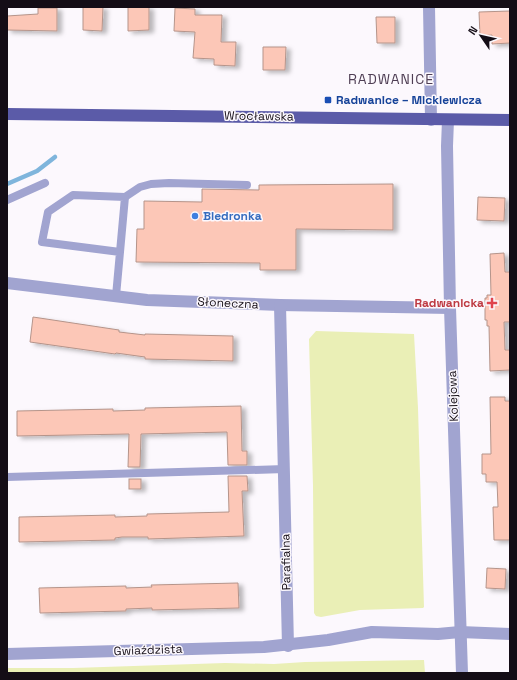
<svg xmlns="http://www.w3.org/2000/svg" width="517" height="680" font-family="'Space Grotesk',sans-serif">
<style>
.green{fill:#eaefb6}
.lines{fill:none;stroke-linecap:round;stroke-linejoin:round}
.stream{stroke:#7fb5dc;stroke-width:4.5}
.building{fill:#fcc7b7;stroke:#b5948a;filter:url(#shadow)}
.lane{stroke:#a1a4d0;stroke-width:8}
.street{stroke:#a1a4d0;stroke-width:12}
.primary{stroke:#5b5ba8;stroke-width:12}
.transit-dot{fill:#1a4fb4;stroke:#fcf8fd;stroke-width:1.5}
.shop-dot{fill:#3f7fe0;stroke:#fcf8fd;stroke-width:1.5}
.health-dot{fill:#e0444e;stroke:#fcf8fd;stroke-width:1.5}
.labels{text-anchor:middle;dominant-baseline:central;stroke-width:3;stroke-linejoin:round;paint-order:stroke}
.transit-label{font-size:12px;font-weight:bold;fill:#164399;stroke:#fcf8fd;text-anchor:start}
.street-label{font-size:12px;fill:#140d16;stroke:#fcf8fd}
.shop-label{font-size:12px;font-weight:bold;fill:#366cbe;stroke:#fcf8fd;text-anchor:start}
.health-label{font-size:12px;font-weight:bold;fill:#be3a42;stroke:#fcf8fd;text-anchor:end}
.quarter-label{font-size:14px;letter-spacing:1px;fill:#4f3e54;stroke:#fcf8fd}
</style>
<defs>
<filter id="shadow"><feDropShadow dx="4.5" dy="2.5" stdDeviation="2" flood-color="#0004"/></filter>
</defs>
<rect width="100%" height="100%" fill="#fcf8fd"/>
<g class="green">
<polygon points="316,331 414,334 418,408 424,607 423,608 360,610 321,617 316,616 314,613 313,486 309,339"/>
<polygon points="424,660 425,673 7,673 7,668 73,668 225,663 274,664 305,662"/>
</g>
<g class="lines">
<polyline class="stream" points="7,184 37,171 55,157"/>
</g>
<g class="building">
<polygon points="83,7 103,7 102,31 83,30"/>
<polygon points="128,7 149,7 149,30 128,31"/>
<polygon points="38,8 57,8 57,31 7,30 7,16 38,14"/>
<polygon points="175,8 195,9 195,15 222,15 221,42 236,42 235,66 214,65 214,59 193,58 195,32 174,31"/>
<polygon points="510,11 510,43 492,44 492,35 480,36 479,12"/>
<polygon points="376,17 395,17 395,43 377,43"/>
<polygon points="263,47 286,47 285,70 263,70"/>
<polygon points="393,184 393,230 296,229 296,270 260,270 260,263 136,262 137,229 144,229 144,201 202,202 202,189 259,190 259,185"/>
<polygon points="478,197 505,198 504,221 477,220"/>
<polygon points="504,253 505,272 510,272 510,322 504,322 505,350 510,350 510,370 490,371 489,326 487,326 487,320 485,320 485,298 487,298 487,295 491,295 490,254"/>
<polygon points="33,317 119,330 119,332 145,335 145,334 233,336 233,361 145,359 145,357 116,353 115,354 30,342"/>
<polygon points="490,397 505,397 505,401 510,401 510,540 494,540 493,507 498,507 497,482 486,482 486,474 482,474 482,454 491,454"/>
<polygon points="241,406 242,451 247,451 247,465 228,465 227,432 141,434 140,467 128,467 129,434 17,436 17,411 113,409 113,411 145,410 145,408"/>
<polygon points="228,476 247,476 248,491 242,491 244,536 148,539 148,537 122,537 115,538 115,540 19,542 19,517 115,515 115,517 147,516 147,514 229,512"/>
<rect x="129" y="479" width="12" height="10"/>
<polygon points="487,568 506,569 505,589 486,588"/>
<polygon points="238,583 239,608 152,610 152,608 126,609 126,611 40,613 39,588 126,586 126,588 152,587 151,585"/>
</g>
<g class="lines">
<g class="lane">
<polyline points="125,197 140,187 151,184 169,183 247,185"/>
<polyline points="7,200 45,183"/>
<polyline points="116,296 125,197 73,195 48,212 42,242 120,252"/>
<polyline points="7,477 285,469"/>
</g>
<g class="street">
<polyline points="429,7 431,120"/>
<polyline points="448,120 447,146 450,308 462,673"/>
<polyline points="7,283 147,300 280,305 450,308"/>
<polyline points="280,305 288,646"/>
<polyline points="7,654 264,647 328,640 372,632 438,634 460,632 510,634"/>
</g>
<polyline class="primary" points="7,114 510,120"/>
</g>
<rect class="transit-dot" x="324" y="96" width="8" height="8" rx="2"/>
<circle class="shop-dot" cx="195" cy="216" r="4"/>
<path class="health-dot" d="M490 297h4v4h4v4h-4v4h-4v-4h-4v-4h4z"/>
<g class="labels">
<g class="transit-label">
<text x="336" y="100">Radwanice – Mickiewicza</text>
</g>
<g class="street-label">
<text transform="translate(259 116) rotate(1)">Wrocławska</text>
<text transform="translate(228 303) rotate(3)">Słoneczna</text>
<text transform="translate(453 396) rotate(-92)">Kolejowa</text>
<text transform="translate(286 562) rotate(-91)">Parafialna</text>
<text transform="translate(148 650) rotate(-2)">Gwiaździsta</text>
</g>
<g class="shop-label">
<text x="203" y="216">Biedronka</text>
</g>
<g class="health-label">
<text x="484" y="303">Radwanicka</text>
</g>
<g class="quarter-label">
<text x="391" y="79">RADWANICE</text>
</g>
</g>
<rect width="517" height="680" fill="none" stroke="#140d16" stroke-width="16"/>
<g transform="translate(481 36) rotate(304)" stroke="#fcf8fd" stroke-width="3" paint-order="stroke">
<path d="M0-3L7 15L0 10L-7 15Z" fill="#140d16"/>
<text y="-6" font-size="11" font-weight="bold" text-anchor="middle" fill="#140d16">N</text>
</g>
</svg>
